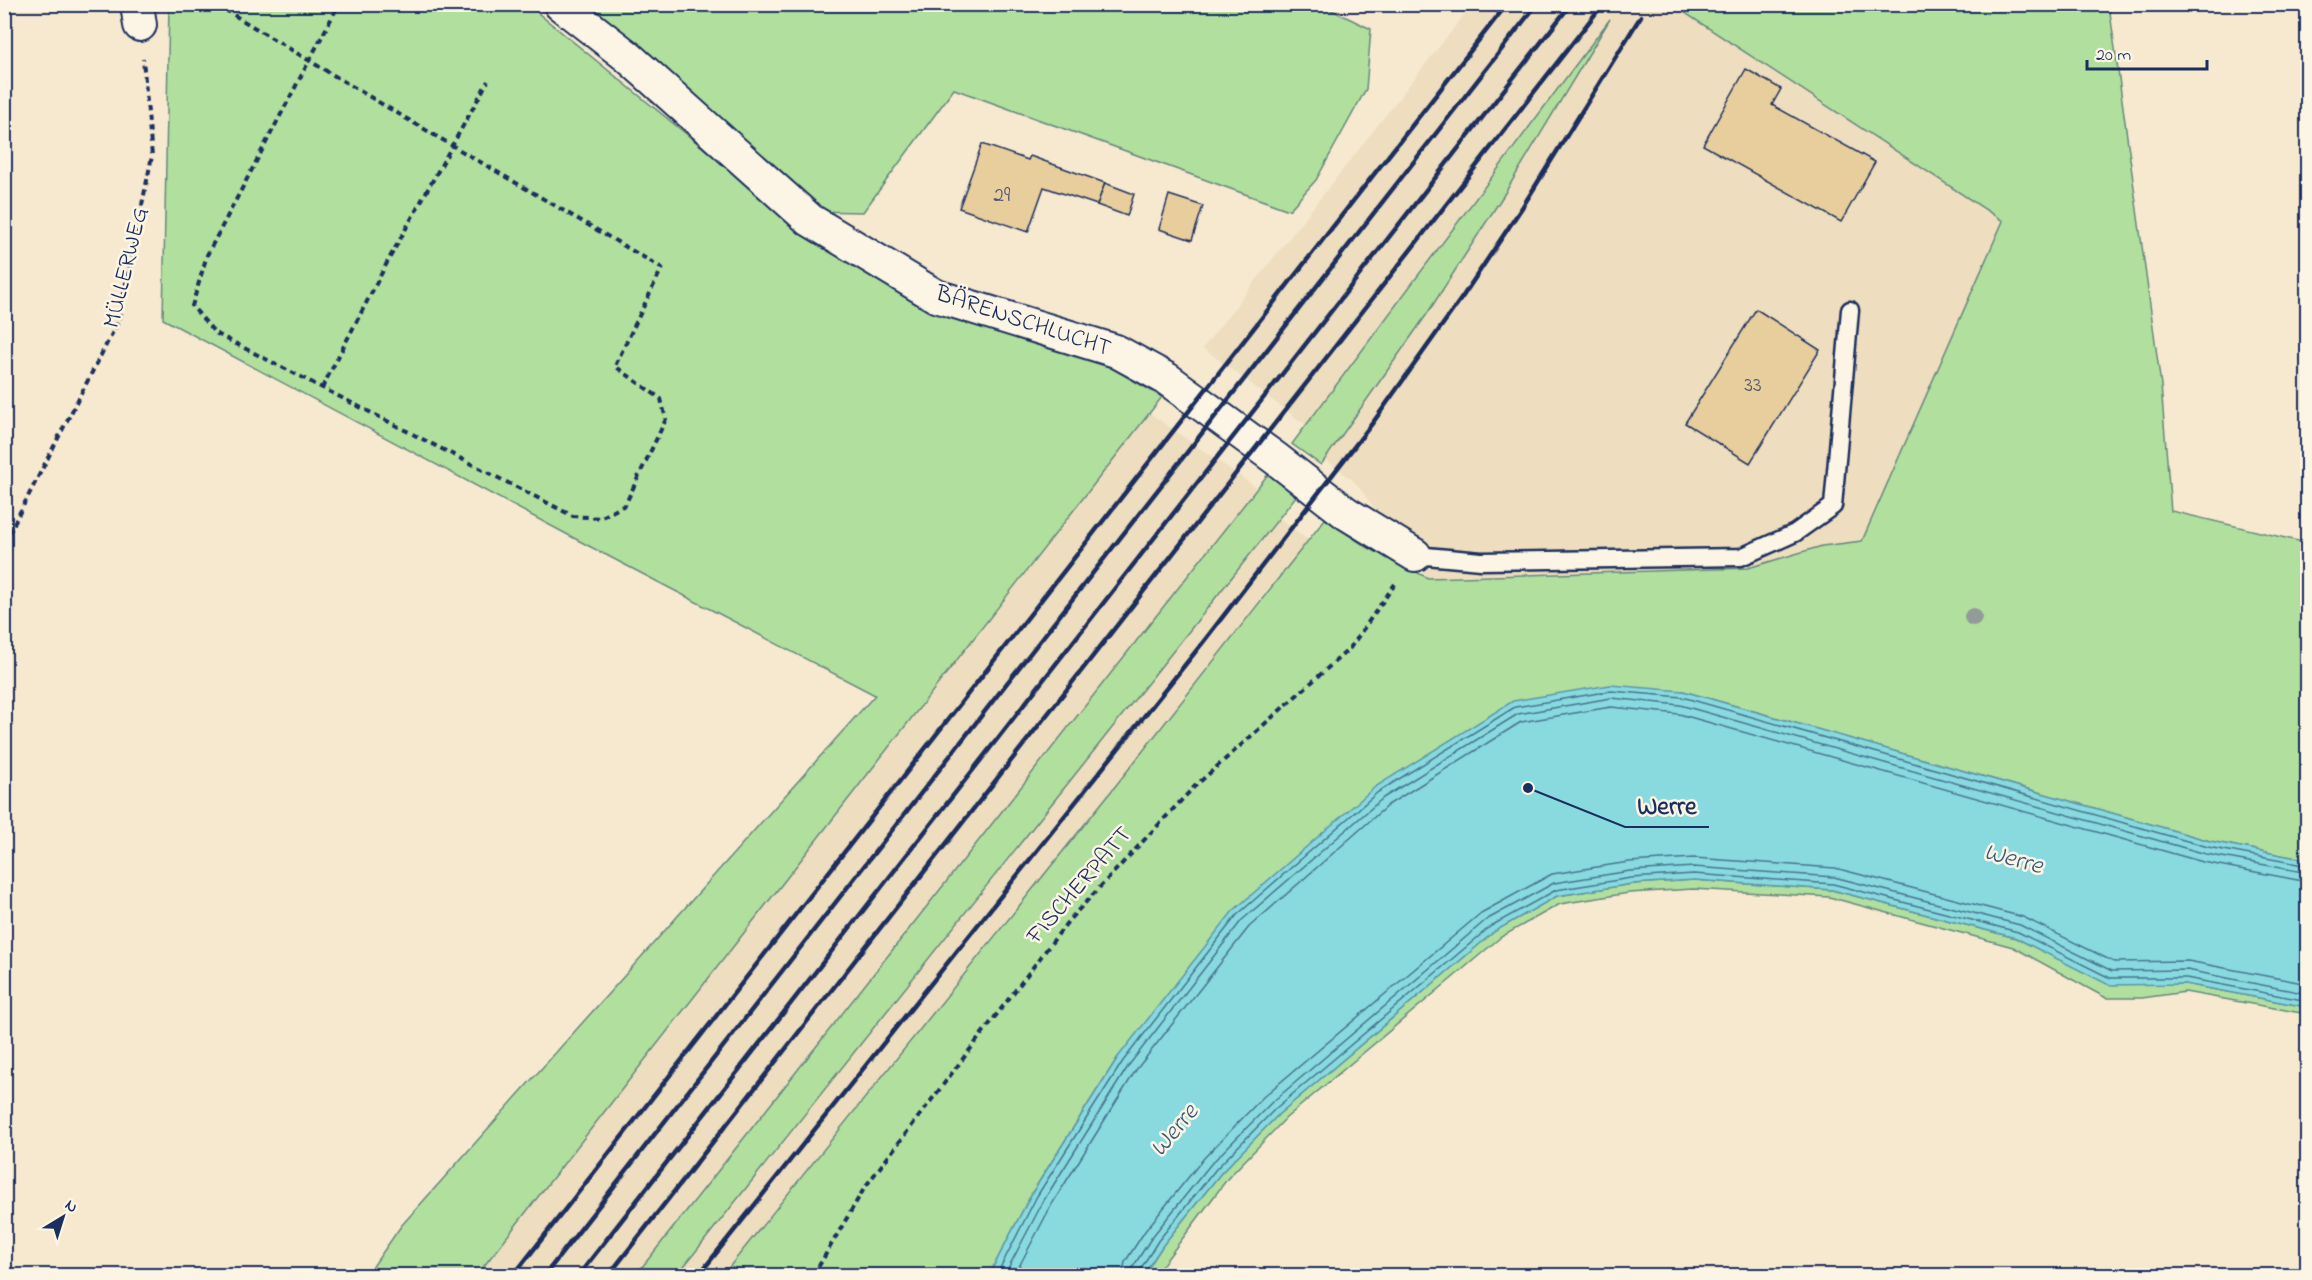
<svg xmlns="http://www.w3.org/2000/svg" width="2312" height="1280" font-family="'Indie Flower',sans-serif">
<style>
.built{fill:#eeddbe}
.green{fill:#b1df9e;stroke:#66877e;stroke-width:1.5}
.water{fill:#88dade;stroke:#5c96ab;stroke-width:1.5}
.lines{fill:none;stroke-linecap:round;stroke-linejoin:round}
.shore{stroke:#477391;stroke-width:1.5}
.building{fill:#e8ce9d;stroke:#1b2f5e;stroke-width:1.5}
.lane-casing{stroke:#1b2f5e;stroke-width:21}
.street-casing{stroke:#1b2f5e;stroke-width:36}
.path{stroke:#1b2f5e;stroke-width:4;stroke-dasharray:6 4.5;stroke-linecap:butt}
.lane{stroke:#fcf5e5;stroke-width:16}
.street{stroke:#fcf5e5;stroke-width:32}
.rail{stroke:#1b2f5e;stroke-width:4.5}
.tree{fill:#929b9a}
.labels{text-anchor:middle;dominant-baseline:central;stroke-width:5;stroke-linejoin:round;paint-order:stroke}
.number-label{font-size:21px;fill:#4e576e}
.street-label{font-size:24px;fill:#1b2f5e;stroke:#fcf5e5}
.water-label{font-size:26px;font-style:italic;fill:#365a7e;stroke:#fcf5e5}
.leader{fill:none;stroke:#1b2f5e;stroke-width:2}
.callout-dot{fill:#1b2f5e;stroke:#fcf5e5;stroke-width:2}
.callout-label{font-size:26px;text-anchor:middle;font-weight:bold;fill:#1b2f5e;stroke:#fcf5e5;stroke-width:5;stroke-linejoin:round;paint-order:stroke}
</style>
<rect width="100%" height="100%" fill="#f6e9cf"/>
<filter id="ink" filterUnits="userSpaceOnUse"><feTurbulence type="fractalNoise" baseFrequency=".0167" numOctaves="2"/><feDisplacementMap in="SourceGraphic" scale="12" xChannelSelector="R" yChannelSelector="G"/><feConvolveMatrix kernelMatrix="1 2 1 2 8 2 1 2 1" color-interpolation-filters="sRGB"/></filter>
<g filter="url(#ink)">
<g class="built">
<polygon points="1472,5 1677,5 1676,8 2003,221 1862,541 1822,546 1748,568 1428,578 1354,481 1325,459 1427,314 1503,196 1605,27 1307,426 1203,348"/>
<polygon points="1149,413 1257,488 635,1275 477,1276"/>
<polygon points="1279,518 1308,540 1117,784 722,1275 677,1276"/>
</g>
<g class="green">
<polygon points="1319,4 1371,29 1366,89 1316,180 1289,210 954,89 863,212 808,211 577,5"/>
<polygon points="169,5 528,5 793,221 1101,362 1162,397 477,1275 367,1275 401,1226 875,695 587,545 163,319"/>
<polygon points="1677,5 2109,5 2161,385 2171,511 2307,543 2307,860 2210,841 1683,691 1118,1057 1032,1193 989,1275 722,1276 1117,784 1325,519 1365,546 1428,578 1748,568 1822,546 1862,541 2003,221 1676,7"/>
<polygon points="1610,19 1503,196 1427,314 1321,465 1292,444"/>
<polygon points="1269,473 1297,495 1279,518 677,1275 635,1276"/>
<polygon points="1694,880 1832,890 2016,938 2109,984 2185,984 2307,1007 2307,1014 2185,992 2142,998 2106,998 2013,947 1829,897 1693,889 1629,893 1560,904 1501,937 1286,1118 1228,1178 1155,1275 1143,1276 1163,1245 1221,1173 1279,1114 1495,931 1557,896 1632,884"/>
</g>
<polygon class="water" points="1610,685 1683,691 2210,841 2307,860 2307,1007 2185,984 2109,985 2016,938 1832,890 1694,880 1632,884 1557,896 1495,931 1279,1114 1221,1173 1163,1245 1143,1275 989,1275 1032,1193 1118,1057 1233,911 1375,787 1513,701"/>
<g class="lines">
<g class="shore">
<polyline points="996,1276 1037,1196 1123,1061 1237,915 1378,792 1515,707 1611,691 1682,697 2208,847 2308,866"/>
<polyline points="1004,1276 1044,1200 1129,1065 1242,920 1383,798 1518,714 1611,698 1680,705 2206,854 2308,873"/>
<polyline points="1014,1276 1052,1204 1136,1070 1249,927 1388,805 1521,722 1611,707 1679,714 2203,862 2308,882"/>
<polyline points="1122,1276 1125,1262 1145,1231 1204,1158 1263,1097 1481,913 1552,874 1629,862 1694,858 1835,868 2023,917 2114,962 2188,961 2308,984"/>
<polyline points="1131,1276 1133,1267 1152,1237 1210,1165 1270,1104 1486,920 1554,883 1630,871 1694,867 1834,877 2020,925 2112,971 2187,970 2308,994"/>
<polyline points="1139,1276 1140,1270 1158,1241 1216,1169 1275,1109 1491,926 1556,890 1631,878 1694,874 1833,884 2018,932 2110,978 2186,978 2308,1001"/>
</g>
</g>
<g class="building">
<polygon points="1746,69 1781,89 1772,105 1875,162 1841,222 1703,145"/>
<polygon points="982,144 1028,160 1030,156 1105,183 1097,205 1044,187 1028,232 959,208"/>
<polygon points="1105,183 1134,194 1127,216 1097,205"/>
<polygon points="1169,195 1203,206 1192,240 1159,229"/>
<polygon points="1756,309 1820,350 1750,463 1685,423"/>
</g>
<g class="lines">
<defs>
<polyline id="lane" points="1415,555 1481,561 1741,557 1795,533 1833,506 1850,310"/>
<g id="street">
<polyline points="137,4 140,25"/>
<polyline points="560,4 627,56 810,220 936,296 1116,351 1167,379 1275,458 1346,513 1415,555"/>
</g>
</defs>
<use href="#lane" class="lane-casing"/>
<use href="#street" class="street-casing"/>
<g class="path">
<path d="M216,4c148,91 297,177 446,264l-47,98 46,33 5,20 -41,86 -25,13 -27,-2 -358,-183 -23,-27 15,-51 132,-251"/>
<polyline points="322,388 389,259 488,81"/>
<polyline points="4,543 118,322 152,156 143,59"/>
<polyline points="813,1276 865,1187 1069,920 1194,787 1350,648 1395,584"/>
</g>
<use href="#lane" class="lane"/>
<use href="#street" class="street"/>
<g class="rail">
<polyline points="513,1276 1507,4"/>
<polyline points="544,1276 1537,4"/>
<polyline points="578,1276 1571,4"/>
<polyline points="608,1276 1603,4"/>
<polyline points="698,1276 1204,641 1374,421 1463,296 1523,206 1641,16"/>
</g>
</g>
<circle class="tree" cx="1973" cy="617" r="9"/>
</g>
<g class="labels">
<g class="number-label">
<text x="1002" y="196">29</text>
<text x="1753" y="386">33</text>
</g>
<g class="street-label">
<text transform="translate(127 268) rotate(-76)">MÜLLERWEG</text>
<text transform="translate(1023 322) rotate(18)">BÄRENSCHLUCHT</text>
<text transform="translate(1080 886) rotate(-49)">FISCHERPATT</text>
</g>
<g class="water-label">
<text transform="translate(2013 860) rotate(15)">Werre</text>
<text transform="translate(1175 1131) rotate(-50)">Werre</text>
</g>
</g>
<path class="leader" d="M1528 788L1625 827H1709"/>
<circle class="callout-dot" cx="1528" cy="788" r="6"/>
<g class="callout-label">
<text x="1667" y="814">Werre</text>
</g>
<rect width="2312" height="1280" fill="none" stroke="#fcf5e5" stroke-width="24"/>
<rect x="12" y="12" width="2288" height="1256" fill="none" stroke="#1b2f5e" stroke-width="2" filter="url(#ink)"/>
<g transform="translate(63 1217) rotate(38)" stroke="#fcf5e5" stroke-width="4.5" paint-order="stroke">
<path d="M0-4.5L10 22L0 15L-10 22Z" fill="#1b2f5e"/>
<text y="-9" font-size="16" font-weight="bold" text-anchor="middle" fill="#1b2f5e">N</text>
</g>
<path d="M2087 60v9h120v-9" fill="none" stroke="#1b2f5e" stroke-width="3"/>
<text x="2096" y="60" font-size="18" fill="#1b2f5e" stroke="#fcf5e5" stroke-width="4.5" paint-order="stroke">20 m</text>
</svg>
